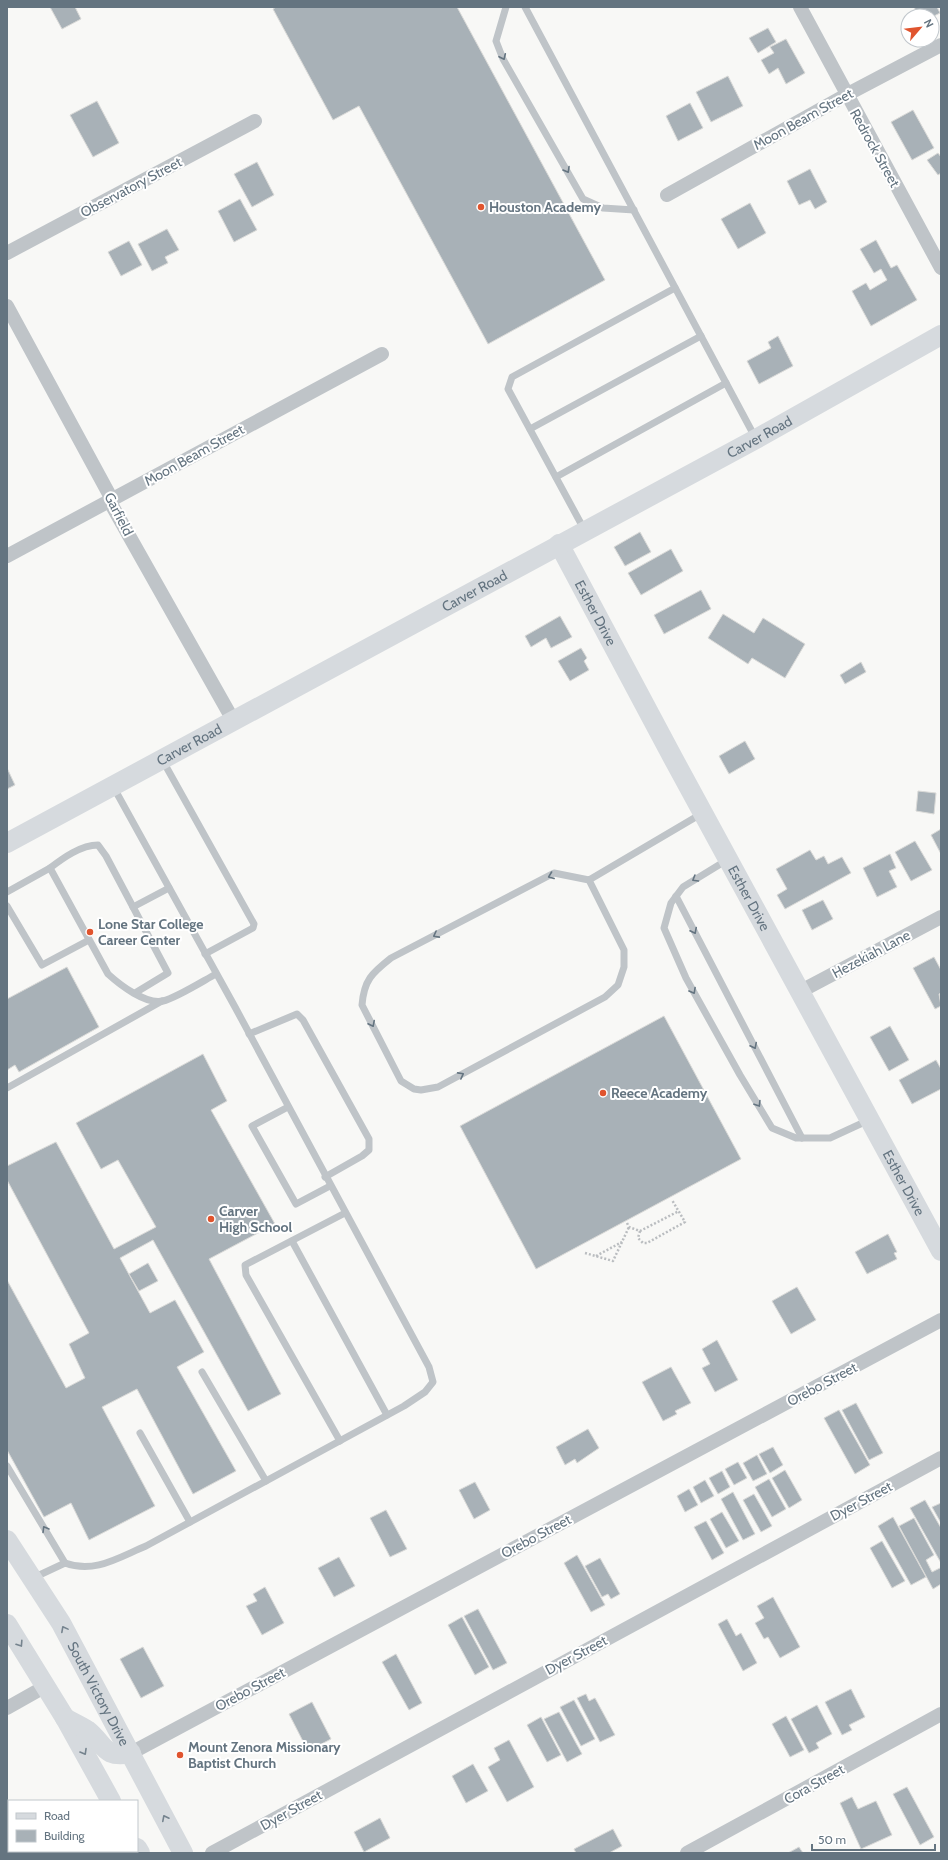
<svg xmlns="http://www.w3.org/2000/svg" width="948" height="1860" font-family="Cabin,sans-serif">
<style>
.building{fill:#a8b1b7;stroke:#dadad8}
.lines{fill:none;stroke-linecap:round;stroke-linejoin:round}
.path{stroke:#babdc0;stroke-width:2.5;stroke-dasharray:2 2;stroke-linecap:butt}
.lane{stroke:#bfc4c8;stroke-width:7}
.street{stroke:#bfc4c8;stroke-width:14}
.secondary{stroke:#d6dade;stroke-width:20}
.oneway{stroke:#647480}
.oneway2{stroke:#75838e}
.poi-dot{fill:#e0542e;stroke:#fff;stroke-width:1.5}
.labels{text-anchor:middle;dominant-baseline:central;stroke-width:4;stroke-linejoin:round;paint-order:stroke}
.street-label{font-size:14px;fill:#647480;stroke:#fff}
.poi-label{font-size:14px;font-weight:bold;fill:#647480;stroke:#fff;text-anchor:start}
</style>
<rect width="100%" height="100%" fill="#f8f8f6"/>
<g class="building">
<polygon points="50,7 75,7 81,19 62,29"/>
<polygon points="276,7 457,7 605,280 488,344 359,106 333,120 273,9"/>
<polygon points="914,7 937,7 940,13 932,17 932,16 919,16"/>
<polygon points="768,28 776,42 758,53 749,38"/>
<polygon points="786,39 805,73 786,84 778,68 769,74 761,60 774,53 770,47"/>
<polygon points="728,76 743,106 711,122 696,92"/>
<polygon points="97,101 119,143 93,157 70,115"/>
<polygon points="690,103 703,128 678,141 666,116"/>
<polygon points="913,110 934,148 912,160 891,122"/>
<polygon points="938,153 941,157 941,173 938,175 927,160"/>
<polygon points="257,162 274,195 252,207 234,174"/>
<polygon points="810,169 827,202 815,209 810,200 799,205 787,181"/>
<polygon points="240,199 257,230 234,242 218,211"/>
<polygon points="750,203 766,233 738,249 721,219"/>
<polygon points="167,229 179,250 165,257 168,263 152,271 138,244"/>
<polygon points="876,240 891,268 897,265 917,300 871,326 852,291 866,283 870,290 887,280 881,269 874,273 860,249"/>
<polygon points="129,241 142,265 121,276 108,252"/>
<polygon points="778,336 793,366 759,384 747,361 771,348 768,342"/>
<polygon points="640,532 651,552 625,566 614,547"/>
<polygon points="671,549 683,571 641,595 628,573"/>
<polygon points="701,590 711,609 664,634 654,615"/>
<polygon points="723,614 754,633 763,618 805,644 785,678 752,658 748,664 708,638"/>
<polygon points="560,616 572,637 551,648 546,638 531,647 525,636"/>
<polygon points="581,648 587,658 584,661 589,670 570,681 558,661"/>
<polygon points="861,662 866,672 845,684 840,675"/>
<polygon points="745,741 755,759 729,774 719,756"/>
<polygon points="7,768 15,785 7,789"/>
<polygon points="918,791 936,793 934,814 916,811"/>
<polygon points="941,829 941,854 931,835"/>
<polygon points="915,841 932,870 911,881 895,852"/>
<polygon points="810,850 816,860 824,856 828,864 842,857 851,873 785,909 777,895 787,889 776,869"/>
<polygon points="890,854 896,868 889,871 897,887 877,897 863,868"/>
<polygon points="823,900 833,919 812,930 802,910"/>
<polygon points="934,957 941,970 941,993 939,994 941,1006 935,1009 913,968"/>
<polygon points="67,967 99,1027 19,1072 15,1065 7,1070 7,999"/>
<polygon points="664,1016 741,1159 536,1269 460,1126"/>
<polygon points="890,1026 909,1060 889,1071 870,1037"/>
<polygon points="203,1054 227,1101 211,1110 275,1224 209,1259 281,1394 248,1411 153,1240 120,1258 150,1313 175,1300 204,1352 177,1367 236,1471 193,1494 137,1389 102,1407 155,1506 89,1540 71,1503 44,1517 7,1450 7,1280 66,1388 85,1378 69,1344 89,1333 7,1180 7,1166 56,1142 114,1249 156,1227 118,1160 101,1169 76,1123"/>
<polygon points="936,1060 941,1069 941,1089 912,1104 899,1080"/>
<polygon points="888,1234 897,1252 894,1253 897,1259 867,1274 855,1252"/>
<polygon points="148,1263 158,1281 139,1291 129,1274"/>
<polygon points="797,1287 816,1320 791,1334 772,1301"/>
<polygon points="717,1340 738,1380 715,1392 702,1368 710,1364 702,1349"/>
<polygon points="671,1367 691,1403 675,1411 677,1414 663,1421 642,1382"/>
<polygon points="856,1403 883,1453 869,1460 842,1410"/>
<polygon points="839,1410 870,1465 855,1474 824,1418"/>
<polygon points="588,1429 599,1448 577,1463 575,1459 565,1465 556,1447"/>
<polygon points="773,1447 783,1465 770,1473 759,1454"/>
<polygon points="757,1455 767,1474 753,1481 743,1463"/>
<polygon points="738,1462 747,1478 734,1485 725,1469"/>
<polygon points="785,1470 802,1500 789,1508 772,1478"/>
<polygon points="722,1471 730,1487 718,1494 709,1478"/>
<polygon points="769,1479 786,1509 772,1517 755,1487"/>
<polygon points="705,1480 714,1496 701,1503 693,1487"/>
<polygon points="475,1482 490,1510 474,1519 459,1490"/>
<polygon points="689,1489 698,1505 685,1512 677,1496"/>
<polygon points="733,1492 755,1534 743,1540 721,1499"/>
<polygon points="754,1494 772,1526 761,1532 743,1500"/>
<polygon points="925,1500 941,1528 941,1563 910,1508"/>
<polygon points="941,1503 941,1523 932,1507"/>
<polygon points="386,1510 407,1549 390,1557 370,1518"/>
<polygon points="722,1512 739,1541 726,1548 710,1519"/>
<polygon points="893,1517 926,1577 911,1585 878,1526"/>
<polygon points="914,1518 934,1555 926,1560 932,1572 940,1568 941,1571 941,1584 933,1589 899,1526"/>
<polygon points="706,1521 724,1553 712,1560 694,1527"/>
<polygon points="882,1541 905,1581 892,1588 870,1548"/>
<polygon points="577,1555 605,1605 591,1612 564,1563"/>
<polygon points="339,1557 355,1586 334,1597 318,1568"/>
<polygon points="600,1558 620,1594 611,1599 608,1594 602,1597 585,1566"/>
<polygon points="265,1587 284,1623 262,1635 246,1606 257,1601 253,1594"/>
<polygon points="773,1597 800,1647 780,1658 768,1637 764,1639 755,1623 764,1618 757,1606"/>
<polygon points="478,1609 507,1663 493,1670 464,1616"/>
<polygon points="462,1617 489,1667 475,1675 448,1625"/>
<polygon points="727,1619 736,1636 741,1633 757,1663 743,1671 718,1624"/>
<polygon points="143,1647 164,1686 141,1698 120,1659"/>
<polygon points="396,1654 422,1703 409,1710 382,1662"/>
<polygon points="851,1689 865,1717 849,1725 852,1730 842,1735 825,1702"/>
<polygon points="586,1694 589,1701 595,1698 615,1735 600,1742 577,1698"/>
<polygon points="574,1700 595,1739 581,1746 560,1707"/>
<polygon points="312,1702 331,1739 308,1751 289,1714"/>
<polygon points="817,1705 832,1734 816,1743 819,1748 809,1753 791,1719"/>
<polygon points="559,1712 582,1754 567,1762 544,1719"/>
<polygon points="786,1716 804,1750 790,1757 772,1724"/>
<polygon points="541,1717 561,1755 547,1762 527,1725"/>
<polygon points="509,1740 534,1787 507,1802 488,1767 500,1760 494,1748"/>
<polygon points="473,1764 488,1791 466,1803 452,1776"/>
<polygon points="907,1787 934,1837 920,1845 893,1794"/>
<polygon points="852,1797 858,1809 876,1801 892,1835 861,1849 840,1803"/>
<polygon points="380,1818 390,1838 364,1852 354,1832"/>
<polygon points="613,1829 622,1846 609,1853 576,1853 574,1849"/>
<polygon points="799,1847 803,1853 788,1853"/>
<polygon points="60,1851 83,1851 84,1853 61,1853"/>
</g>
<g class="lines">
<g class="path">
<polyline points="627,1223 629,1227 640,1231 679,1211"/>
<polyline points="640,1231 638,1238 643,1243 647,1243 685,1222 672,1200"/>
<polyline points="585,1253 613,1261 629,1227"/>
<polyline points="596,1256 622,1242"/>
</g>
<g class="lane">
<polyline points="506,7 496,41 503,59 583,199 603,208 634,210"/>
<polyline points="525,7 756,439"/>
<polyline points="530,429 701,336"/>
<polyline points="556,477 726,383"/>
<polyline points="585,531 508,389 512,377 675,288"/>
<polyline points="163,761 254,924 253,928 205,954"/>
<polyline points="727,860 683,887 671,903 664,928 686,978 740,1075 772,1128 796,1138 830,1138 869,1120"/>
<path d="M589,880l35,70v17l-6,18 -13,12 -167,90 -17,3 -7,-1 -13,-8 -39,-76c2,-25 10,-32 29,-47l163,-85 35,7 112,-66"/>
<polyline points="7,892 50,868"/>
<polyline points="676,896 802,1138"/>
<polyline points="7,906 42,965 89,940"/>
<polyline points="133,907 169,888"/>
<path d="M135,993l33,-20 -62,-117 -8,-11c-17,0 -35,13 -48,23l58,106c12,11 38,31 55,27 13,-3 40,-20 53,-27"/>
<polyline points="249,1034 297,1014 303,1020 369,1139 369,1150 362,1156 325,1177"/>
<polyline points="7,1088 162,1001"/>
<polyline points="288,1107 252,1126 296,1204 330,1186"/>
<polyline points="292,1241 387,1415"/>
<polyline points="202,1372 266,1481"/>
<polyline points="140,1433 190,1522"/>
<polyline points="340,1441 246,1275 245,1265 345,1213"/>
<polyline points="7,1466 65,1563"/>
<path d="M33,1578l32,-15c30,11 54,-6 81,-17l258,-140 21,-14 8,-10 -4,-15 -194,-360 -121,-219"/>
</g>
<g class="street">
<polyline points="800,7 941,268"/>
<polyline points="667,195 846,95 941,45"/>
<polyline points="7,253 255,121"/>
<polyline points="7,306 109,494 110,502 233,720"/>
<polyline points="7,556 382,354"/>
<polyline points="801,991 941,917"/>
<polyline points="7,1708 46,1686"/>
<polyline points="131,1753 941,1320"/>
<polyline points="212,1853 941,1458"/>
<polyline points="687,1853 941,1714"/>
</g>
<g class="secondary">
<path id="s1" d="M559,544l114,214 268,493"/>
<path id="s2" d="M7,843l749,-404 185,-104"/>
<path id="s3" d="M7,1540l54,83 122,230"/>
<polyline points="7,1624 65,1718 111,1801"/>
<path d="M65,1718c7,4 16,8 22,12 18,14 16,29 44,23"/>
<polyline points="137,1848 140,1853"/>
</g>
</g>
<defs><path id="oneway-chevron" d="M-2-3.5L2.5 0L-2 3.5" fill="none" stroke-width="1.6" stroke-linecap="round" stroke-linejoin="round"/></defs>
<g class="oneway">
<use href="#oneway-chevron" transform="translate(503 57) rotate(65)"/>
<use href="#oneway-chevron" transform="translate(567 170) rotate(60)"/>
<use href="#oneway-chevron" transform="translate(551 876) rotate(159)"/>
<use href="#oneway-chevron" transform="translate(695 879) rotate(149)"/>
<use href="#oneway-chevron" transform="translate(694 931) rotate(63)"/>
<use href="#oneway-chevron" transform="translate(436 935) rotate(152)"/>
<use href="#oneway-chevron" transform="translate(693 991) rotate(61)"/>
<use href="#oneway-chevron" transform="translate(372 1024) rotate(63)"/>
<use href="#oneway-chevron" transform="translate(754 1046) rotate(63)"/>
<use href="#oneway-chevron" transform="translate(461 1075) rotate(-28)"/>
<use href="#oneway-chevron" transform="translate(758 1104) rotate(58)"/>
<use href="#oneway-chevron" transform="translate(45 1529) rotate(-121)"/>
</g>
<g class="oneway2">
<use href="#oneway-chevron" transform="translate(64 1629) rotate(-118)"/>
<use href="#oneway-chevron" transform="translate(20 1644) rotate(57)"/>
<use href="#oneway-chevron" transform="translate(84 1752) rotate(60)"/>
<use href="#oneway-chevron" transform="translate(165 1818) rotate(-117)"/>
</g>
<g class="poi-dot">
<circle cx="481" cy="207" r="4"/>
<circle cx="90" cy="932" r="4"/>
<circle cx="603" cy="1093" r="4"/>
<circle cx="211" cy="1219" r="4"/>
<circle cx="180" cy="1755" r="4"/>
</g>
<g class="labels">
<g class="street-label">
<text transform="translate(803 119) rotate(-29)">Moon Beam Street</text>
<text transform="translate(875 148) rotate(61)">Redrock Street</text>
<text transform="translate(131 187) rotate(-28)">Observatory Street</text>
<text stroke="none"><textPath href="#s2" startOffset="855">Carver Road</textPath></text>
<text transform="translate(194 455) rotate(-29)">Moon Beam Street</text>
<text transform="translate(119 514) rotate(63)">Garfield</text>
<text stroke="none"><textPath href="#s2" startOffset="531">Carver Road</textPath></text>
<text stroke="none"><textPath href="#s1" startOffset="78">Esther Drive</textPath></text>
<text stroke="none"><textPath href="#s2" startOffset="207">Carver Road</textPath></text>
<text stroke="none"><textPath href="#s1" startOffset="402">Esther Drive</textPath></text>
<text transform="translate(871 954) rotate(-28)">Hezekiah Lane</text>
<text stroke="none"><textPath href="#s1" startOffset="726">Esther Drive</textPath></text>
<text transform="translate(822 1384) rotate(-28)">Orebo Street</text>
<text transform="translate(861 1501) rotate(-28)">Dyer Street</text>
<text transform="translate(536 1536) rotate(-28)">Orebo Street</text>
<text transform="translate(576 1655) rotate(-28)">Dyer Street</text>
<text transform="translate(250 1689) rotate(-28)">Orebo Street</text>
<text stroke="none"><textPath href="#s3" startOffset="179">South Victory Drive</textPath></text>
<text transform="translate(814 1784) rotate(-29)">Cora Street</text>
<text transform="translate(291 1810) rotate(-29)">Dyer Street</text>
</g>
<g class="poi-label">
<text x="489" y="207">Houston Academy</text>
<text x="98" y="924">Lone Star College<tspan x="98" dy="16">Career Center</tspan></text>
<text x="611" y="1093">Reece Academy</text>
<text x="219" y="1211">Carver<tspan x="219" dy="16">High School</tspan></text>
<text x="188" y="1747">Mount Zenora Missionary<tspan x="188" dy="16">Baptist Church</tspan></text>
</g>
</g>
<rect width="948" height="1860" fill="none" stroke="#647480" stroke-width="16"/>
<rect x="8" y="1800" width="130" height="52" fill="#ffffff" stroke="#c1c7cc"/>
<rect x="16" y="1813" width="20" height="6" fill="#d6dade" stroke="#c1c7cc"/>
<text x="44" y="1820" font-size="12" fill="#647480">Road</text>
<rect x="16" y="1830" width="20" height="12" fill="#a8b1b7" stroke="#c1c7cc"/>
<text x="44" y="1840" font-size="12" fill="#647480">Building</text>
<g transform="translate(920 28) rotate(62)"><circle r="19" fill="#ffffff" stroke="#c1c7cc"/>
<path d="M0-3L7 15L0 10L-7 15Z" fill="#e0542e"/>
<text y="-6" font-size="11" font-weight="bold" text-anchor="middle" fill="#647480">N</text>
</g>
<path d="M812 1844v6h123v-6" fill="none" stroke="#647480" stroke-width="2"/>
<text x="818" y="1844" font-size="12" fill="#647480" stroke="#ffffff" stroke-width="3" paint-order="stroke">50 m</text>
</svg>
